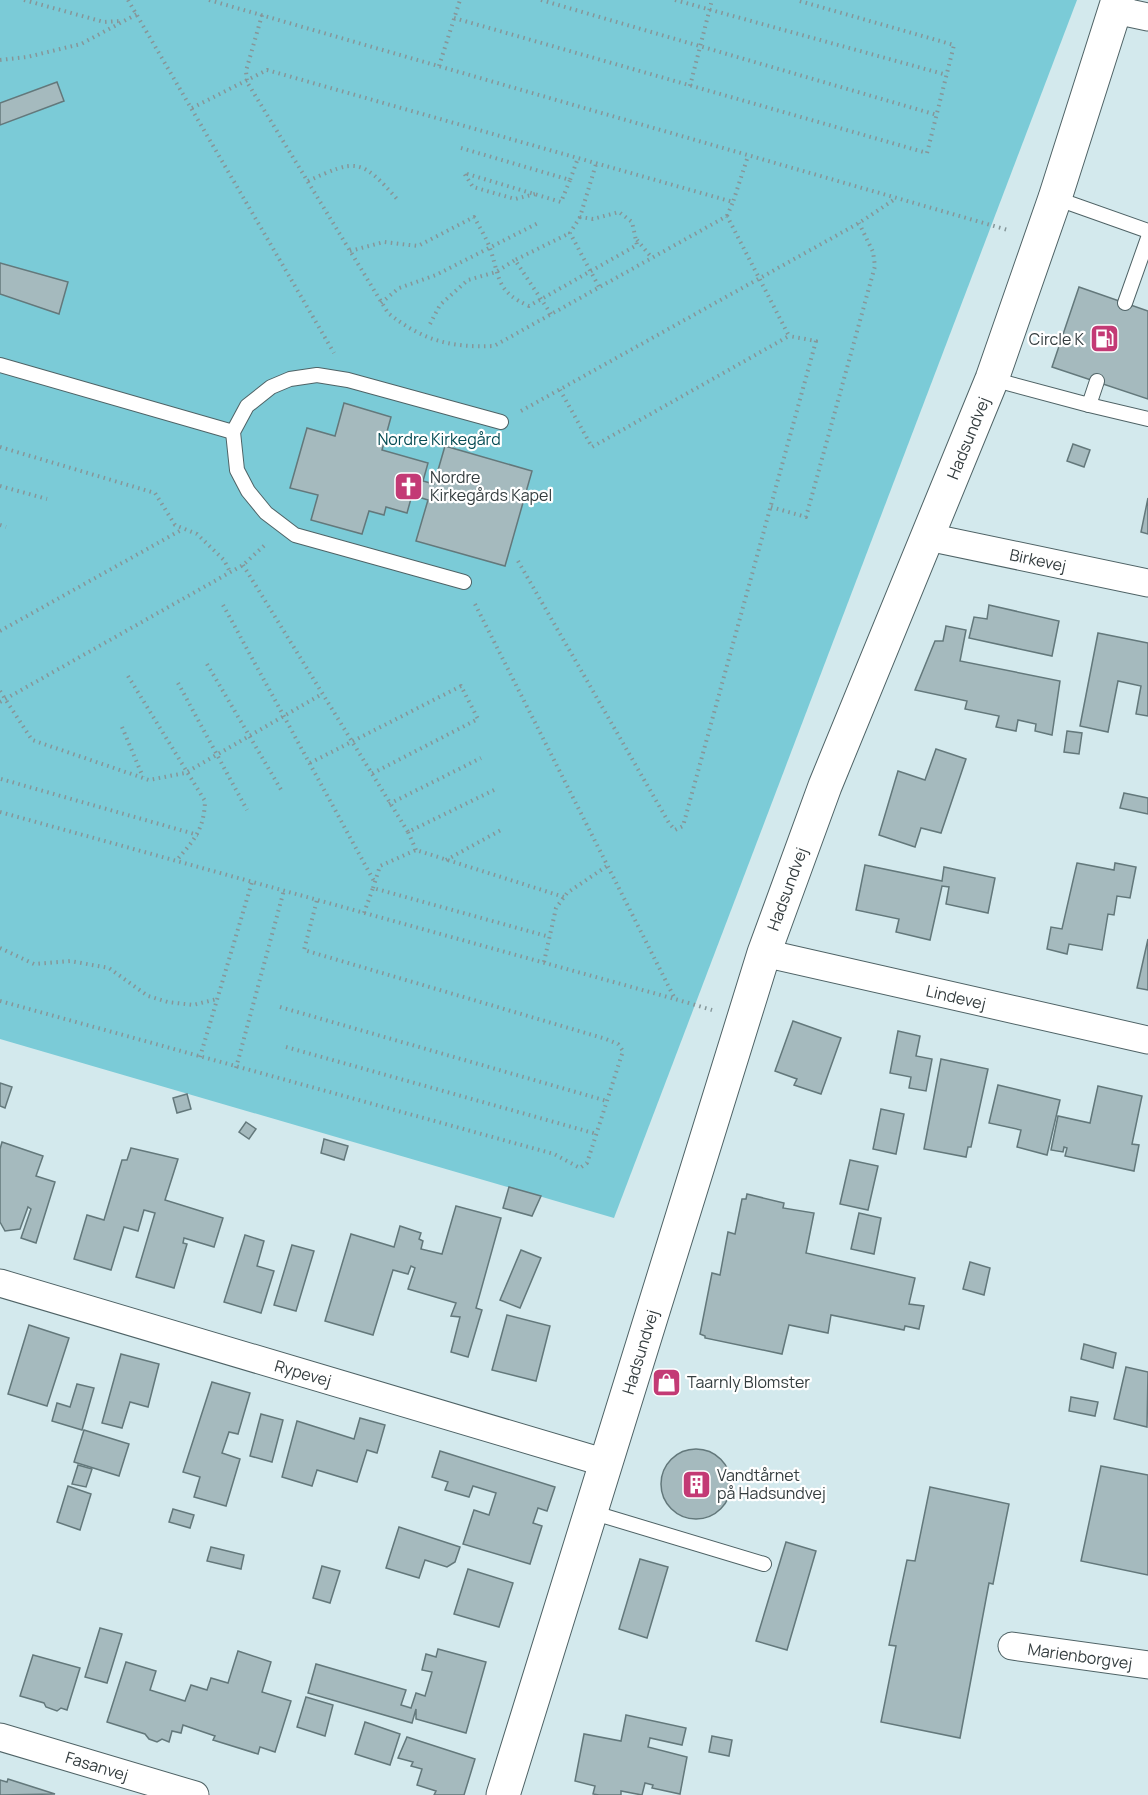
<svg xmlns="http://www.w3.org/2000/svg" width="1148" height="1795" font-family="Manrope,sans-serif">
<style>
.green{fill:#7bcbd7}
.building{fill:#a5babe;stroke:#63787b;stroke-width:1.5}
.lines{fill:none;stroke-linecap:round;stroke-linejoin:round}
.lane-casing{stroke:#4f6366;stroke-width:16}
.street-casing{stroke:#4f6366;stroke-width:29}
.secondary-casing{stroke:#4f6366;stroke-width:35}
.path{stroke:#869699;stroke-width:4;stroke-dasharray:1.5 4.5;stroke-linecap:butt}
.lane{stroke:#fff;stroke-width:14}
.street{stroke:#fff;stroke-width:27}
.secondary{stroke:#fff;stroke-width:33}
.labels{text-anchor:middle;dominant-baseline:central;stroke-width:4.5;stroke-linejoin:round;paint-order:stroke}
.poi-label{font-size:16px;fill:#343d3f;stroke:#fff;text-anchor:start}
.street-label{font-size:16px;fill:#343d3f;stroke:#fff}
.park-label{font-size:16px;fill:#054c54;stroke:#fff}
</style>
<rect width="100%" height="100%" fill="#d3e9ed"/>
<polygon class="green" points="0,0 1077,0 614,1218 0,1039"/>
<g class="building">
<polygon points="57,82 64,101 0,125 0,103"/>
<polygon points="0,263 68,282 59,314 0,294"/>
<polygon points="1079,287 1148,311 1148,399 1052,367"/>
<polygon points="344,403 391,417 382,450 428,463 423,481 434,484 445,446 532,471 505,566 416,541 428,500 412,495 407,513 386,507 384,515 369,511 362,534 311,520 318,495 290,488 307,428 335,436"/>
<polygon points="1073,444 1090,450 1084,467 1067,461"/>
<polygon points="1148,498 1148,534 1141,532"/>
<polygon points="989,605 1059,621 1052,656 969,638 974,617 987,619"/>
<polygon points="946,626 966,630 960,661 1060,681 1052,735 1035,731 1036,724 1018,720 1016,731 996,727 999,716 965,709 967,701 915,690 935,641 943,641"/>
<polygon points="1098,633 1148,643 1148,716 1136,714 1141,686 1118,681 1108,732 1080,726"/>
<polygon points="1067,731 1082,733 1079,754 1064,752"/>
<polygon points="936,749 966,759 941,833 921,828 915,847 879,835 898,771 925,780"/>
<polygon points="1124,793 1148,798 1148,814 1120,808"/>
<polygon points="1077,863 1114,870 1115,863 1136,867 1130,898 1117,896 1114,915 1108,914 1102,950 1069,944 1067,954 1047,949 1051,927 1062,929"/>
<polygon points="865,865 942,881 944,867 995,878 988,913 946,904 949,887 942,886 930,940 896,932 899,919 856,910"/>
<polygon points="1148,939 1148,990 1137,988"/>
<polygon points="793,1021 841,1038 821,1094 794,1085 797,1079 775,1071"/>
<polygon points="898,1031 920,1036 916,1056 932,1059 926,1091 909,1088 911,1077 890,1073"/>
<polygon points="941,1059 988,1069 971,1147 968,1147 966,1157 924,1149"/>
<polygon points="0,1083 12,1087 5,1108 0,1106"/>
<polygon points="998,1085 1060,1100 1047,1155 1017,1147 1021,1130 989,1123"/>
<polygon points="1098,1086 1142,1096 1132,1144 1139,1145 1134,1171 1065,1156 1067,1148 1064,1147 1063,1152 1051,1150 1058,1116 1090,1123"/>
<polygon points="187,1094 191,1109 177,1113 173,1098"/>
<polygon points="881,1109 904,1114 896,1154 873,1149"/>
<polygon points="246,1122 256,1129 249,1139 239,1132"/>
<polygon points="324,1139 348,1146 344,1160 321,1153"/>
<polygon points="2,1142 43,1156 36,1176 55,1182 36,1243 21,1238 31,1209 28,1207 20,1229 5,1231 0,1222 0,1149"/>
<polygon points="131,1148 178,1159 165,1200 223,1218 214,1247 184,1238 183,1243 187,1244 174,1288 136,1277 155,1213 144,1210 138,1231 124,1227 111,1270 74,1259 87,1215 104,1220 122,1160 127,1160"/>
<polygon points="850,1160 878,1166 868,1210 840,1204"/>
<polygon points="509,1187 541,1196 532,1216 503,1208"/>
<polygon points="747,1194 784,1203 783,1208 814,1213 806,1253 915,1278 909,1304 924,1306 919,1329 905,1326 904,1330 831,1315 828,1333 789,1325 782,1354 705,1338 705,1336 700,1334 712,1273 720,1275 728,1232 735,1234 742,1199 746,1199"/>
<polygon points="456,1206 501,1218 476,1308 482,1310 468,1357 451,1352 460,1317 451,1316 456,1303 408,1289 415,1268 411,1266 408,1274 393,1270 373,1335 325,1321 351,1234 394,1247 400,1226 421,1233 419,1239 423,1241 421,1249 442,1254"/>
<polygon points="859,1213 881,1218 874,1254 851,1249"/>
<polygon points="245,1235 264,1241 257,1266 274,1271 261,1313 224,1302"/>
<polygon points="292,1245 314,1251 296,1311 274,1305"/>
<polygon points="521,1250 541,1258 520,1308 500,1300"/>
<polygon points="970,1262 990,1268 984,1295 963,1289"/>
<polygon points="507,1315 550,1326 536,1381 492,1370"/>
<polygon points="29,1325 69,1338 47,1406 8,1394"/>
<polygon points="1084,1344 1116,1353 1113,1368 1081,1359"/>
<polygon points="121,1354 159,1364 148,1407 130,1402 122,1428 102,1423"/>
<polygon points="1126,1367 1148,1372 1147,1427 1114,1419"/>
<polygon points="212,1382 250,1393 238,1434 229,1432 222,1453 240,1459 226,1506 194,1497 200,1477 183,1472"/>
<polygon points="77,1384 94,1388 82,1430 52,1421 57,1403 70,1407"/>
<polygon points="1071,1397 1098,1402 1095,1416 1069,1411"/>
<polygon points="261,1414 283,1420 272,1462 250,1456"/>
<polygon points="360,1418 385,1425 377,1453 367,1450 357,1482 317,1470 312,1486 282,1477 297,1421 354,1439"/>
<polygon points="84,1430 129,1444 119,1476 74,1462"/>
<circle cx="696" cy="1484" r="35"/>
<polygon points="440,1451 555,1487 547,1511 538,1508 533,1523 542,1526 530,1564 463,1544 474,1510 489,1515 496,1493 473,1486 469,1497 445,1490 448,1482 432,1477"/>
<polygon points="78,1465 92,1469 86,1487 72,1484"/>
<polygon points="1101,1466 1148,1475 1148,1575 1081,1561"/>
<polygon points="68,1486 91,1494 80,1530 57,1522"/>
<polygon points="930,1487 1009,1504 993,1584 989,1583 960,1738 881,1722 896,1646 889,1645 907,1560 915,1561"/>
<polygon points="173,1509 194,1515 190,1528 169,1522"/>
<polygon points="399,1527 460,1547 455,1562 447,1567 425,1560 419,1578 386,1568"/>
<polygon points="786,1542 816,1551 787,1650 756,1641"/>
<polygon points="211,1547 244,1555 241,1569 207,1561"/>
<polygon points="640,1559 668,1567 647,1638 619,1629"/>
<polygon points="322,1566 340,1571 330,1603 313,1598"/>
<polygon points="468,1569 513,1583 499,1627 454,1614"/>
<polygon points="100,1628 122,1634 107,1683 85,1677"/>
<polygon points="438,1649 486,1662 466,1733 416,1719 416,1709 412,1723 308,1693 316,1664 406,1690 401,1705 411,1708 416,1693 425,1696 432,1672 422,1670 426,1654 436,1657"/>
<polygon points="238,1651 271,1662 262,1692 291,1701 275,1752 260,1747 258,1754 213,1740 215,1736 183,1725 181,1733 172,1731 169,1742 162,1739 157,1742 149,1739 145,1734 107,1722 126,1662 156,1671 150,1690 185,1701 191,1685 207,1690 211,1678 228,1683"/>
<polygon points="33,1655 80,1668 67,1710 61,1708 57,1711 46,1707 44,1703 20,1696"/>
<polygon points="306,1697 333,1705 325,1736 297,1727"/>
<polygon points="626,1715 686,1728 682,1745 650,1738 648,1747 687,1757 680,1794 652,1788 653,1785 645,1783 642,1795 621,1791 621,1795 599,1795 593,1794 595,1786 575,1781 584,1734 621,1741"/>
<polygon points="365,1722 400,1734 390,1765 355,1754"/>
<polygon points="712,1736 732,1740 729,1756 709,1752"/>
<polygon points="407,1737 475,1759 464,1795 434,1795 436,1791 417,1785 422,1769 411,1766 413,1762 398,1758"/>
<polygon points="8,1779 55,1794 0,1795 0,1780 7,1782"/>
</g>
<g class="lines">
<defs>
<g id="lane">
<polyline points="1055,198 1148,231"/>
<polyline points="1125,303 1148,238"/>
<polyline points="0,365 233,432"/>
<polyline points="992,379 1089,405 1097,381"/>
<polyline points="1089,405 1148,419"/>
<polyline points="464,582 295,535 266,513 248,491 237,470 233,432 247,406 271,387 290,379 317,375 348,380 501,422"/>
<polyline points="591,1512 764,1564"/>
</g>
<g id="street">
<polyline points="1115,10 1148,17"/>
<polyline points="928,537 1148,583"/>
<polyline points="764,953 1148,1040"/>
<polyline points="0,1283 606,1463"/>
<polyline points="1012,1646 1148,1665"/>
<polyline points="0,1737 195,1795"/>
</g>
<polyline id="secondary" points="503,1795 764,953 825,786 992,379 1055,198 1118,0"/>
</defs>
<use href="#lane" class="lane-casing"/>
<use href="#street" class="street-casing"/>
<use href="#secondary" class="secondary-casing"/>
<g class="path">
<polyline points="24,0 104,22 119,21"/>
<polyline points="128,0 334,353"/>
<polyline points="209,0 1008,230"/>
<polyline points="541,0 937,115"/>
<polyline points="675,0 947,75"/>
<path d="M262,15l-16,56 1,11 141,231c34,27 62,35 106,33l233,-130 62,120 -197,111 -32,-57"/>
<polyline points="454,18 927,153 954,45 796,0"/>
<polyline points="0,60 27,57 81,44 137,14"/>
<polyline points="439,66 460,0"/>
<polyline points="690,86 712,0"/>
<polyline points="192,108 267,70 733,202 748,156"/>
<polyline points="461,148 570,180 578,158"/>
<path d="M308,181c48,-22 53,-23 89,18"/>
<polyline points="535,194 515,199 473,187 464,173 561,202 570,180"/>
<polyline points="727,216 733,202"/>
<polyline points="580,217 570,233 599,287"/>
<polyline points="637,240 652,258"/>
<path d="M350,251l34,-9 34,4 56,-29c6,11 13,22 17,34 9,30 7,41 38,55l108,-61 -5,-23 -13,-10 -26,7 -13,-2 16,-53"/>
<polyline points="381,303 399,288 436,275 540,222"/>
<polyline points="551,314 515,260 570,233"/>
<polyline points="430,324 440,305 468,280 496,272 515,260"/>
<polyline points="521,411 859,223 895,199"/>
<polyline points="0,447 155,493 175,525 197,534 224,560 230,572"/>
<polyline points="0,486 47,499"/>
<polyline points="771,507 806,517 875,266 873,252 859,223"/>
<polyline points="0,525 6,527"/>
<polyline points="518,561 669,823 675,830 683,826 816,341 789,336"/>
<polyline points="243,565 408,832"/>
<polyline points="475,604 675,999 712,1010"/>
<polyline points="223,605 375,883"/>
<polyline points="0,631 183,529"/>
<polyline points="207,664 283,793"/>
<path d="M128,676l77,125c-1,29 -11,39 -29,60"/>
<polyline points="178,683 247,810"/>
<polyline points="0,691 32,740 149,780 185,773 322,694"/>
<polyline points="0,702 243,565 267,543"/>
<polyline points="122,727 143,777"/>
<polyline points="310,763 461,686 478,719 371,774"/>
<polyline points="1,779 198,835"/>
<polyline points="389,804 481,758"/>
<polyline points="0,812 675,999"/>
<polyline points="416,850 408,832 494,790"/>
<polyline points="446,860 503,829"/>
<polyline points="373,888 380,866 416,850 564,897"/>
<polyline points="364,913 373,888 550,937"/>
<polyline points="0,948 34,964 70,961 109,968 148,996 168,1002 193,1005 217,999"/>
<polyline points="544,962 556,908 567,893 607,866"/>
<polyline points="0,1001 554,1154 580,1168 587,1163 623,1051 618,1044 606,1039 304,950 317,900"/>
<polyline points="280,1007 607,1101"/>
<polyline points="286,1047 597,1134"/>
<polyline points="200,1057 252,882"/>
<polyline points="236,1068 284,890"/>
</g>
<use href="#lane" class="lane"/>
<use href="#street" class="street"/>
<use href="#secondary" class="secondary"/>
</g>
<defs>
<symbol id="fuel-square" viewBox="-11 -11 22 22"><rect x="-9" y="-9" width="18" height="18" rx="4" fill="#c33a75" stroke="#fff"/><path d="M-5.5-6h7V0h2V4h1.3V-2.5L3-4.5l.8-.8L6-3V5H2.5V1h-1V6h-7ZM-4.2-4.7v3.2H.2V-4.7Z" fill="#fff"/></symbol>
<symbol id="church-square" viewBox="-11 -11 22 22"><rect x="-9" y="-9" width="18" height="18" rx="4" fill="#c33a75" stroke="#fff"/><path d="M-1.2-6h2.4v3.5h3.3v2.4h-3.3V6h-2.4V-.1h-3.3v-2.4h3.3Z" fill="#fff"/></symbol>
<symbol id="shop-square" viewBox="-11 -11 22 22"><rect x="-9" y="-9" width="18" height="18" rx="4" fill="#c33a75" stroke="#fff"/><path d="M-5-2.5h2.3a2.7 3.5 0 0 1 5.4 0H5L5.5 6h-11ZM-1.5-2.5h3a1.5 2.3 0 0 0-3 0Z" fill="#fff"/></symbol>
<symbol id="building-square" viewBox="-11 -11 22 22"><rect x="-9" y="-9" width="18" height="18" rx="4" fill="#c33a75" stroke="#fff"/><path d="M-4-6H4V6H1V3H-1V6H-4ZM-2.5-4.3h1.7v1.8h-1.7ZM.8-4.3h1.7v1.8H.8ZM-2.5-1h1.7V.8h-1.7ZM.8-1h1.7V.8H.8Z" fill="#fff"/></symbol>
</defs>
<g fill-rule="evenodd">
<use href="#fuel-square" x="1088" y="322" width="33" height="33"/>
<use href="#church-square" x="392" y="470" width="33" height="33"/>
<use href="#shop-square" x="650" y="1366" width="33" height="33"/>
<use href="#building-square" x="680" y="1468" width="33" height="33"/>
</g>
<g class="labels">
<g class="poi-label">
<text x="1084" y="339" text-anchor="end">Circle K</text>
<text x="430" y="477">Nordre<tspan x="430" dy="18">Kirkegårds Kapel</tspan></text>
<text x="687" y="1382">Taarnly Blomster</text>
<text x="717" y="1475">Vandtårnet<tspan x="717" dy="18">på Hadsundvej</tspan></text>
</g>
<g class="street-label">
<text transform="translate(968 438) rotate(-68)">Hadsundvej</text>
<text transform="translate(1038 560) rotate(12)">Birkevej</text>
<text transform="translate(787 889) rotate(-70)">Hadsundvej</text>
<text transform="translate(956 997) rotate(13)">Lindevej</text>
<text transform="translate(640 1352) rotate(-73)">Hadsundvej</text>
<text transform="translate(303 1373) rotate(16)">Rypevej</text>
<text transform="translate(1080 1656) rotate(8)">Marienborgvej</text>
<text transform="translate(97 1766) rotate(17)">Fasanvej</text>
</g>
<g class="park-label">
<text x="439" y="439">Nordre Kirkegård</text>
</g>
</g>
</svg>
